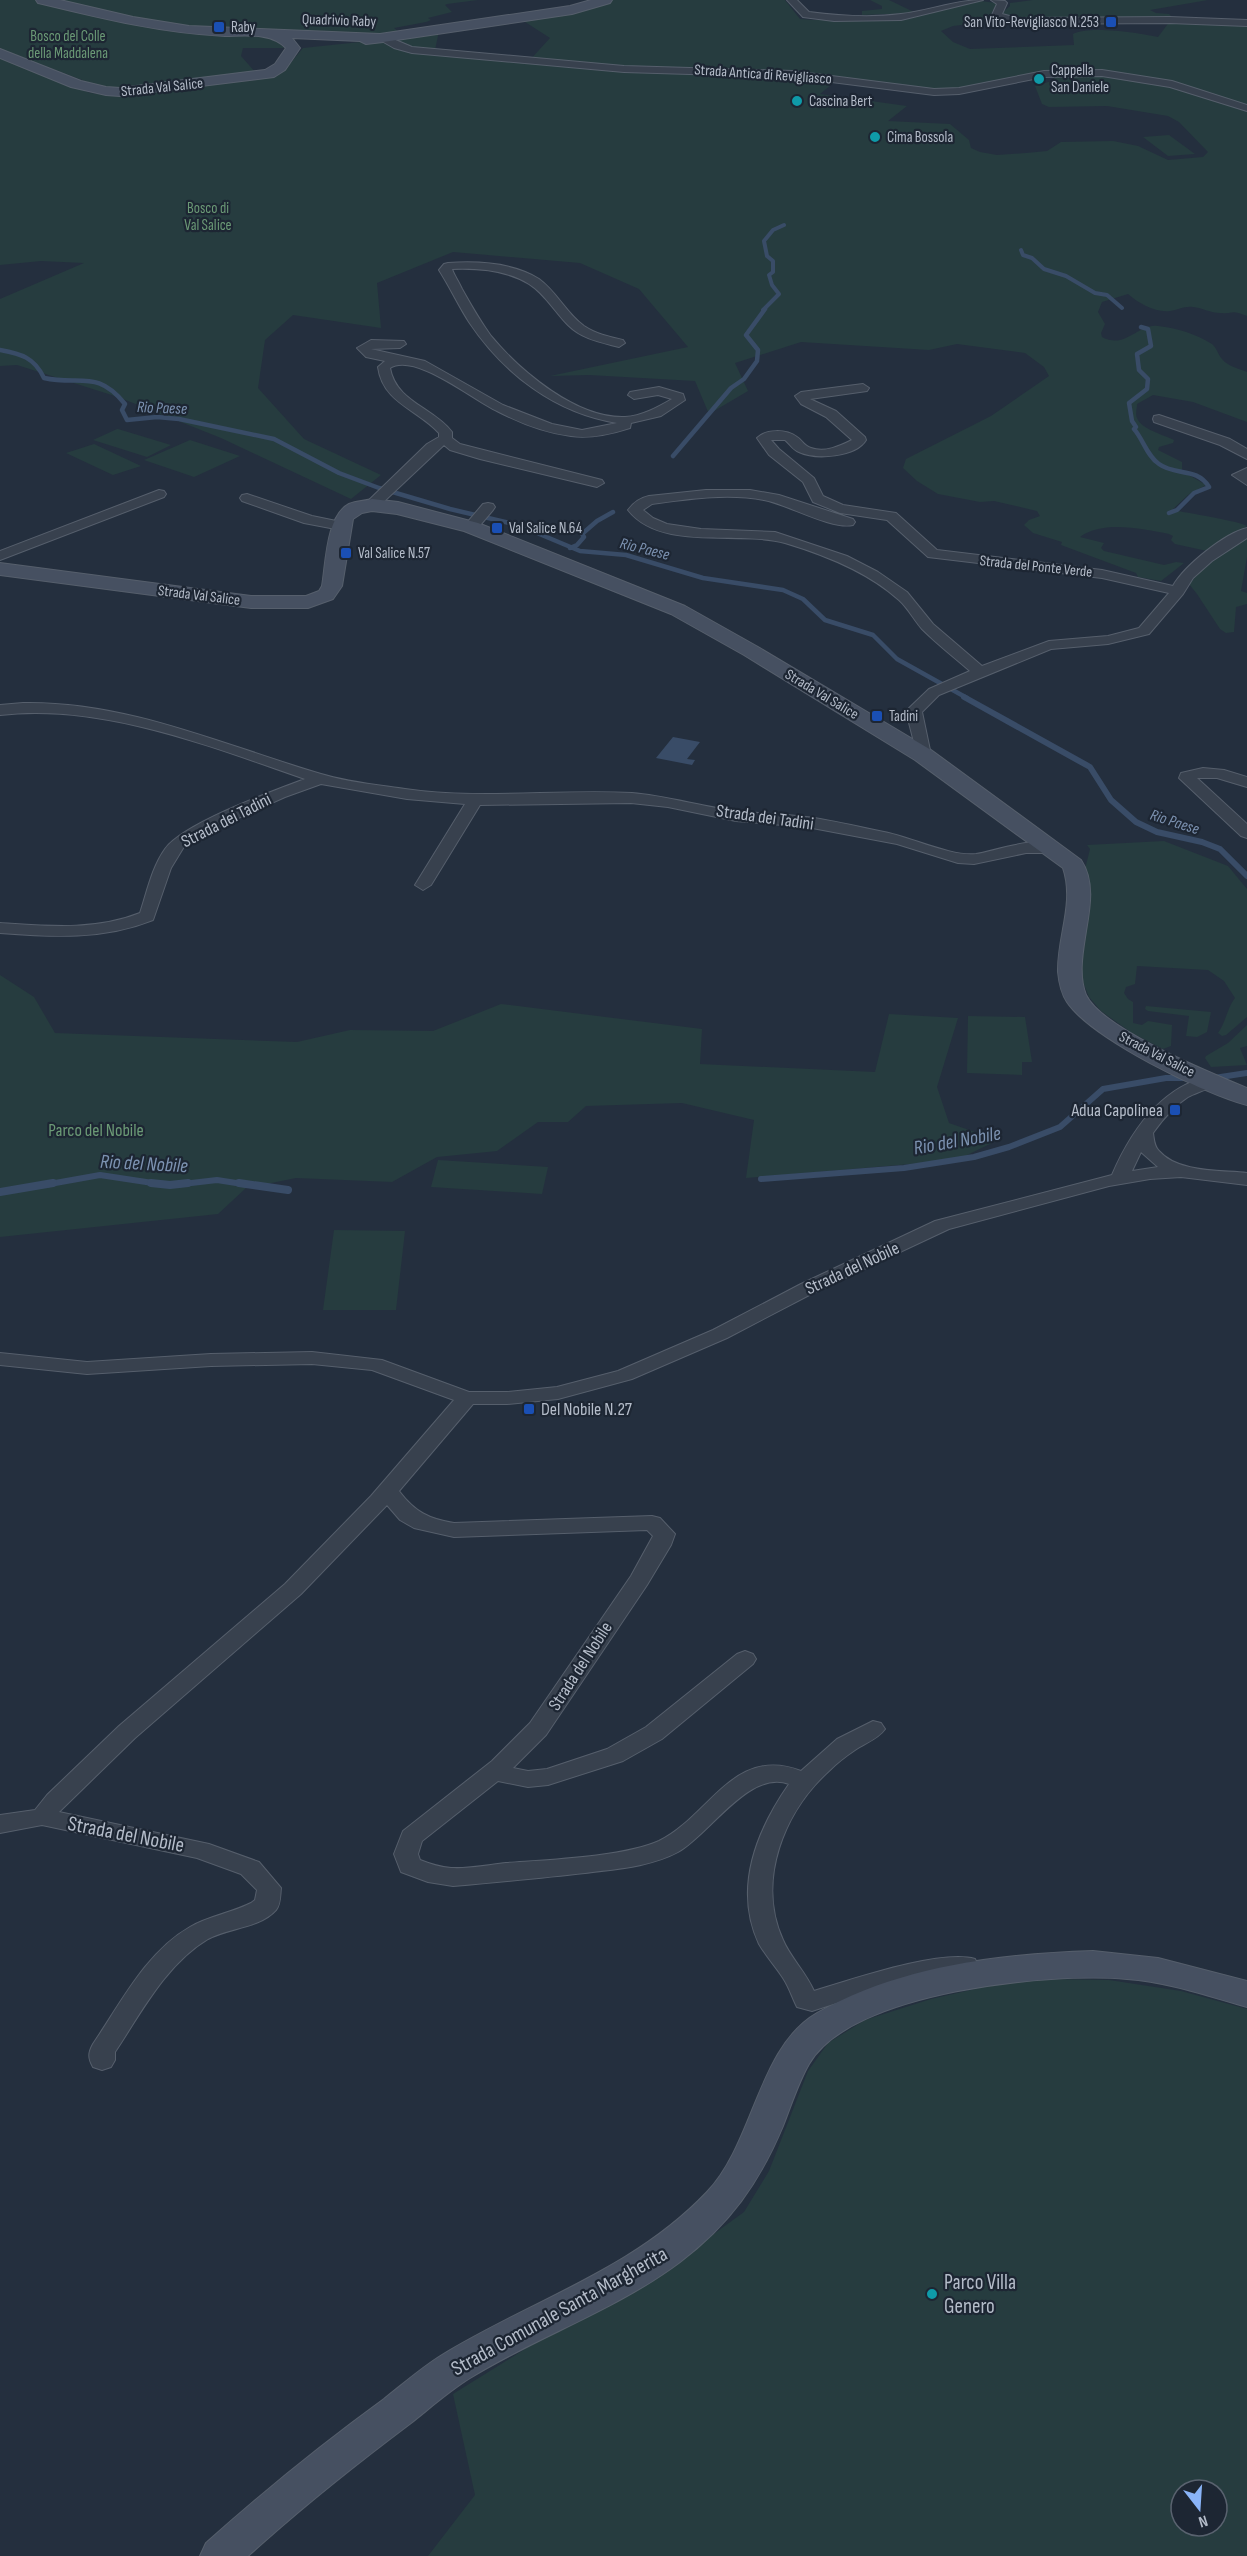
<svg xmlns="http://www.w3.org/2000/svg" width="1247" height="2556" font-family="'Sofia Sans Condensed',sans-serif">
<style>
.green{fill:#263c3f;fill-rule:evenodd}
.water{fill:#394c67}
.lines{fill:none;stroke-linecap:round;stroke-linejoin:round}
.stream-far3{stroke:#394c67;stroke-width:4}
.stream-far2{stroke:#394c67;stroke-width:4.5}
.stream-far1{stroke:#394c67;stroke-width:6}
.stream{stroke:#394c67;stroke-width:8}
.street-casing{stroke:#565f6c;stroke-width:2}
.secondary-casing{stroke:#565f6c;stroke-width:2}
.street{fill:#38414e;fill-rule:evenodd}
.secondary{fill:#465061;fill-rule:evenodd}
.transit-dot{fill:#1a4fb4;stroke:#1d2633;stroke-width:2}
.culture-dot{fill:#0f9aa8;stroke:#1d2633;stroke-width:2}
.labels{text-anchor:middle;stroke-width:4.5;stroke-linejoin:round;paint-order:stroke}
.far-street-label{font-size:15px;fill:#b4bcc9;stroke:#1d2633}
.far-poi-label{font-size:15px;fill:#b4bcc9;stroke:#1d2633;text-anchor:start}
.far-park-label{font-size:15px;fill:#6b9a76;stroke:#1d2633}
.far-water-label{font-size:16px;font-style:italic;fill:#7c92b1;stroke:#1d2633}
.street-label{font-size:18px;fill:#b4bcc9;stroke:#1d2633}
.poi-label{font-size:18px;fill:#b4bcc9;stroke:#1d2633;text-anchor:end}
.park-label{font-size:18px;fill:#6b9a76;stroke:#1d2633}
.water-label{font-size:20px;font-style:italic;fill:#7c92b1;stroke:#1d2633}
.near-street-label{font-size:21px;fill:#b4bcc9;stroke:#1d2633}
.near-poi-label{font-size:21px;fill:#b4bcc9;stroke:#1d2633;text-anchor:start}
</style>
<rect width="100%" height="100%" fill="#242f3e"/>
<path class="green" d="M0,0H35L136,23L265,37L277,41L284,48H243L241,56L257,74L121,89L98,86L0,49Z
M56,0H478L447,4L445,5L452,12L428,18L431,20L426,22L394,28L400,33L388,35L212,30L121,15Z
M612,0H785L800,19L813,20L903,19L981,1L996,3V6L991,14L1000,20L953,26L941,31L953,42L970,49L1074,45L1073,34C1088,25 1141,33 1158,37L1170,21L1247,25V106L1186,87L1074,71L939,91L824,76L626,68L529,61L550,38L522,20L599,6Z
M870,0H889L916,13L862,15V11L882,9V6Z
M1033,0H1208L1150,10L1156,13L1169,14L1173,18L1017,19L1001,14L1010,6V3Z
M439,31L435,50L409,48L389,39Z
M379,40L399,49L507,61L796,75L837,80L820,94L907,106L888,121L950,124L969,140L971,148L980,152L997,155L1026,153L1047,151L1061,142L1113,141L1138,146L1168,160L1203,157L1208,152L1179,122L1168,116L1107,106L1049,107L1042,104L1035,86L1055,80L1051,75L1079,73L1169,85L1247,109V316C1230,309 1235,314 1220,313C1211,313 1202,308 1193,307C1184,306 1178,310 1170,311C1156,313 1138,303 1128,294L1102,302L1098,312L1105,324L1101,333L1102,337C1126,350 1138,323 1158,326C1177,328 1196,334 1212,344C1217,348 1218,355 1222,359C1227,366 1240,369 1247,372V422L1193,402L1153,395L1137,404C1137,409 1135,414 1137,418C1141,429 1164,435 1174,440L1173,443L1159,447L1158,450L1182,462V471L1206,485L1188,495L1172,510C1184,512 1243,522 1247,526L1207,551L1175,544L1171,540L1173,536L1169,534C1143,529 1103,520 1080,537L1104,543L1101,548L1104,551L1164,565L1176,562L1184,563L1161,581L1138,577L1136,573L1061,545L1062,542L1033,533L1024,525L1029,520L1040,516L1037,511L994,501L980,502L938,494L917,481L903,468L906,459L991,416L1049,376L1044,367L1025,353L957,344L929,350L801,342L735,363L748,391L709,414L695,381L589,375L550,376L688,347L639,289L580,263L453,252L377,283L381,328L293,315L265,340L258,388L304,439L381,475L351,499L221,438L118,397L17,365L0,366V299L84,263L41,261L0,265V57L90,93L108,95L268,77L284,71L303,48Z
M1169,135L1195,154L1168,156L1143,137Z
M117,429H118L171,445L147,457L93,440Z
M190,440L240,456L194,477L144,460Z
M94,444L141,466L113,475L66,453Z
M1247,536V557L1241,591L1247,593V604L1236,607L1234,632L1226,633L1220,629L1197,594L1189,584L1208,563Z
M1164,841L1228,866L1247,889V1017L1226,1035L1222,1036L1218,1033C1226,1022 1227,1008 1235,998L1224,981L1208,970L1137,966L1135,984L1126,987L1124,993L1128,999L1133,1002V1023L1142,1025L1148,1021L1172,1025L1171,1046L1163,1049L1132,1033L1101,1011L1089,997L1083,982L1079,964L1084,873L1090,849L1087,845Z
M0,975L34,997L55,1033L297,1042L350,1030L433,1031L501,1004L702,1029L700,1064L875,1072L889,1014L958,1018L937,1087L949,1123L998,1140L957,1160L746,1178L754,1120L682,1103L586,1106L568,1122H538L497,1151L437,1157L392,1182L296,1178L246,1188L218,1214L0,1237Z
M1146,1006L1211,1012L1207,1032L1197,1037L1186,1036L1189,1016L1148,1011L1145,1009Z
M968,1016L1025,1017L1032,1062H1022V1075L967,1073Z
M1247,1025V1046L1240,1048L1247,1065L1211,1067L1205,1058L1206,1056L1228,1043Z
M438,1160L548,1167L542,1194L431,1187Z
M334,1230L405,1231L396,1310H323Z
M1047,1979L1109,1980L1181,1991L1247,2009V2556H428L475,2495L453,2394L557,2329L678,2260L744,2212L769,2171L808,2071L828,2043L865,2020L931,1999L1002,1983ZM1181,2490H1217V2526H1181Z"/>
<path class="water" d="M673,737L700,742L687,759L695,760L692,765L656,758Z"/>
<g class="lines">
<path class="stream-far3" d="M1021,250L1023,255L1032,258L1044,269L1066,276L1095,293L1107,295L1122,308
M763,310L779,294L772,285L769,275L773,272V261L767,256L764,241L773,230L784,225"/>
<path class="stream-far2" d="M1141,327L1148,329L1151,346L1137,354L1139,370L1148,379L1147,389L1129,403L1132,421L1136,427L1134,429C1143,439 1147,456 1159,464C1175,476 1197,467 1209,487L1194,493L1177,510L1169,513
M0,350C21,354 34,357 44,378C80,386 97,369 125,404L122,410L127,420L157,417L179,419L274,439L339,473L379,488L450,509L518,525L580,551L626,555L703,578L783,590L803,599L825,620L873,635L897,659L967,698
M673,456L731,388L744,379L757,361L758,350L746,335L765,309
M570,548L577,545L584,537L582,534L597,521L613,512"/>
<path class="stream-far1" d="M964,697L1090,767L1111,800L1136,822L1157,832L1202,842L1220,849L1247,876
M1214,1078L1247,1073
M761,1179L904,1168L974,1157L1009,1147L1060,1127L1103,1089L1166,1078H1188
M44,1185L100,1175L166,1185
M174,1185L217,1180L249,1185"/>
<path class="stream" d="M151,1183L170,1185L188,1183
M239,1183L288,1190
M0,1192L53,1183"/>
<g class="street-casing">
<path id="street" d="M787,0H797L809,12C839,16 871,18 901,14C929,11 954,0 983,0L901,20L834,21L803,17Z
M991,0L1005,1L1007,3L1002,14L1017,18L1170,17L1247,20V26L1170,23L1016,24L994,17L992,15L997,4Z
M380,36H386L412,47L624,66L792,71L934,89L959,88L1044,71L1102,70L1172,81L1247,105V111L1170,87L1102,76L1044,77L959,94L934,95L792,77L624,72L412,53L394,48L380,40Z
M448,263C477,261 514,263 539,279C557,292 566,313 584,326C596,334 610,337 623,340L625,343L619,347C600,342 582,339 568,325C555,312 545,294 529,284C507,270 477,268 452,269C454,275 459,282 462,289C471,305 480,321 491,336C520,371 577,419 625,417C642,416 658,407 672,399L658,395L634,399L628,395L630,392L659,387L683,394L685,400L661,416L631,423L630,428C611,434 591,439 571,436C545,433 520,423 497,411C473,400 415,352 390,368C396,402 433,407 452,432V438L460,444L602,480L604,483L597,487L480,459L450,450L444,445L377,508H367L365,505L367,502L427,444L439,437V433C417,409 383,403 378,367L385,361L366,357L357,348L371,340L404,341L406,344L400,348L371,349L425,361L503,405L552,424L582,430L617,423C555,413 504,374 469,322C458,305 450,287 439,270L444,264Z
M863,384L869,388L867,391L810,399L836,411L865,437L866,440C856,457 816,460 799,452C793,450 790,444 785,440H771L779,449L814,478L823,496L843,505L896,513L937,550L1102,570L1173,586C1184,566 1225,533 1247,528V538L1212,561L1193,578L1183,594L1149,634L1108,644L1051,649L939,695L922,712L931,755L928,758H918L906,711L929,689L970,671C954,657 937,644 922,629C914,620 908,608 899,600C868,572 825,555 785,543C739,530 661,552 628,510C634,502 640,498 649,496L706,490H750L779,495L853,519L855,522L853,525C831,530 787,504 764,500C727,493 689,499 652,504L643,510L653,518L667,524L701,529L775,532L847,556L878,572L907,592L933,624L982,666L1049,641L1108,636L1139,628L1169,593L1102,578L928,557L887,520L840,513L813,502L803,482L769,455L757,438C766,429 786,429 797,437C802,440 804,446 811,448C825,453 840,446 852,440L826,417L801,404L795,396L801,392Z
M1159,415L1230,439L1247,449V459L1220,445L1154,422L1153,419L1154,416Z
M1247,468V485L1232,475Z
M159,490L164,491L166,494L164,497L0,560V551Z
M247,494L312,516L346,523L348,526L341,530L304,523L242,501L240,498L242,495Z
M488,503L493,504L495,507L493,510L476,530H466L464,527L466,524L483,504Z
M23,703C127,701 223,745 321,774C347,782 377,785 405,789C481,800 556,789 632,793C668,796 702,807 737,811C760,814 783,814 806,817C832,820 858,827 884,832C910,837 952,857 976,854C995,851 1044,833 1058,848L1050,853H1026L974,864L958,863L897,844L807,827L736,821L668,807L631,803L480,805L431,885L423,890L415,885L465,804L407,799L321,784L285,797L205,833L185,845L171,868L153,920C103,940 53,937 0,933V923C47,926 95,931 140,913C147,892 152,867 165,849C184,823 273,791 305,779C209,746 102,703 0,715V705Z
M1203,768L1224,770L1247,777V787L1217,778H1197L1247,824V838L1241,836L1179,778L1181,773Z
M1209,1076L1215,1077L1218,1081C1212,1089 1197,1092 1188,1097C1174,1106 1163,1119 1153,1133C1154,1139 1154,1146 1159,1151C1178,1173 1221,1170 1247,1173V1185L1181,1177L1150,1179L1109,1186L949,1229L815,1292L727,1338L632,1379L558,1399L507,1404H473L399,1491C415,1512 429,1519 454,1523L652,1516L660,1518L675,1534L671,1545L647,1585L546,1735L513,1768L528,1771L547,1769L607,1749L646,1727L737,1654L745,1651L753,1654L756,1659L753,1664L662,1739L623,1761L548,1785L528,1787L498,1781L422,1841L418,1854L420,1860C430,1864 440,1867 451,1868C469,1869 488,1865 506,1863C546,1860 624,1857 659,1841C710,1816 733,1745 801,1771L837,1739L873,1721L881,1723L885,1729C878,1739 865,1743 855,1750C846,1756 837,1763 830,1770C784,1811 756,1881 783,1940C790,1957 805,1971 814,1991C851,1980 940,1949 975,1959L978,1966L975,1973L925,1979L873,1991L812,2011L797,2007C792,1997 789,1987 783,1978C775,1966 766,1956 759,1944C733,1888 757,1830 789,1784C749,1769 710,1834 678,1852C650,1867 615,1869 585,1873C541,1878 497,1882 453,1886L428,1882L401,1872L394,1854L403,1831L492,1761L530,1723L631,1576L653,1536L647,1530L454,1537L414,1528L400,1520L387,1505L301,1594L135,1738L59,1812L209,1844L259,1862L281,1888C280,1895 281,1904 276,1910C260,1928 228,1928 208,1939C166,1964 141,2013 115,2052V2060L111,2067L102,2070L93,2067C88,2058 88,2053 93,2044C121,2003 146,1952 190,1927C209,1916 231,1913 251,1903L255,1900L257,1890L241,1874L197,1858L42,1825L0,1833V1815L35,1810L47,1795L119,1726L285,1584L371,1496L454,1400L372,1370L312,1364L211,1366L87,1374L0,1365V1353L87,1362L211,1354L312,1352L382,1360L469,1392H507L557,1387L618,1371L713,1330L801,1284L935,1221L1112,1175C1131,1131 1160,1088 1209,1076ZM1141,1152L1158,1167L1132,1171Z"/>
</g>
<g class="secondary-casing">
<path id="secondary" d="M36,0H60L133,17L189,26L380,34L570,6L591,0H612L610,3L572,14L383,42L366,44L360,41L292,38L300,48L285,70L274,77L120,96L106,95L71,87L0,58V49L81,81L106,87L120,88L265,70L275,64L286,48C271,32 245,36 225,36C161,33 100,18 38,3Z
M372,499L398,502L478,523L685,606L758,647L931,750L1081,860C1095,881 1090,908 1086,931C1083,951 1078,975 1086,995C1102,1029 1211,1073 1247,1088V1105C1204,1094 1091,1038 1067,1002C1061,993 1059,982 1058,972C1057,937 1075,903 1063,868L915,760L744,655L671,614L464,531L397,514L372,511L362,513L353,519L342,586L333,599L308,608H251L0,575V563L251,596H306L319,591L322,586C326,563 326,516 349,504C356,501 365,501 372,499Z
M1093,1951L1158,1958L1247,1981V2007C1208,1996 1168,1982 1127,1979C1051,1972 851,1991 809,2064C798,2083 791,2106 783,2126C759,2183 730,2224 680,2262C616,2310 538,2336 470,2378C449,2391 430,2408 411,2423C355,2465 300,2509 248,2556H200L206,2543C263,2492 322,2444 384,2399C403,2384 421,2368 442,2355C532,2300 633,2270 707,2192C754,2143 758,2047 817,2013C899,1966 1000,1954 1093,1951Z"/>
</g>
<use href="#street" class="street"/>
<use href="#secondary" class="secondary"/>
</g>
<g class="transit-dot">
<rect x="1105" y="16" width="12" height="12" rx="3"/>
<rect x="213" y="21" width="12" height="12" rx="3"/>
<rect x="491" y="522" width="12" height="12" rx="3"/>
<rect x="340" y="547" width="12" height="12" rx="3"/>
<rect x="871" y="710" width="12" height="12" rx="3"/>
<rect x="1169" y="1104" width="12" height="12" rx="3"/>
<rect x="523" y="1403" width="12" height="12" rx="3"/>
</g>
<g class="culture-dot">
<circle cx="1039" cy="79" r="6"/>
<circle cx="797" cy="101" r="6"/>
<circle cx="875" cy="137" r="6"/>
<circle cx="932" cy="2294" r="6"/>
</g>
<g class="labels">
<g class="far-street-label">
<text transform="translate(339 20) rotate(2)" y="5">Quadrivio Raby</text>
<text transform="translate(763 74) rotate(4)" y="5">Strada Antica di Revigliasco</text>
<text transform="translate(162 87) rotate(-6)" y="5">Strada Val Salice</text>
<text transform="translate(1036 566) rotate(6)" y="5">Strada del Ponte Verde</text>
<text transform="translate(199 595) rotate(7)" y="5">Strada Val Salice</text>
<text transform="translate(822 694) rotate(31)" y="5">Strada Val Salice</text>
<text transform="translate(1157 1054) rotate(27)" y="5">Strada Val Salice</text>
</g>
<g class="far-poi-label">
<text x="1099" y="27" text-anchor="end">San Vito-Revigliasco N.253</text>
<text x="231" y="32">Raby</text>
<text x="1051" y="75">Cappella<tspan x="1051" dy="17">San Daniele</tspan></text>
<text x="809" y="106">Cascina Bert</text>
<text x="887" y="142">Cima Bossola</text>
<text x="509" y="533">Val Salice N.64</text>
<text x="358" y="558">Val Salice N.57</text>
<text x="889" y="721">Tadini</text>
</g>
<g class="far-park-label">
<text x="68" y="41">Bosco del Colle<tspan x="68" dy="17">della Maddalena</tspan></text>
<text x="208" y="213">Bosco di<tspan x="208" dy="17">Val Salice</tspan></text>
</g>
<g class="far-water-label">
<text transform="translate(162 407) rotate(2)" y="6">Rio Paese</text>
<text transform="translate(645 548) rotate(14)" y="6">Rio Paese</text>
<text transform="translate(1175 821) rotate(18)" y="6">Rio Paese</text>
</g>
<g class="street-label">
<text transform="translate(765 817) rotate(8)" y="6">Strada dei Tadini</text>
<text transform="translate(226 820) rotate(-27)" y="6">Strada dei Tadini</text>
<text transform="translate(852 1268) rotate(-25)" y="6">Strada del Nobile</text>
<text transform="translate(580 1666) rotate(-57)" y="6">Strada del Nobile</text>
</g>
<g class="poi-label">
<text x="1163" y="1116">Adua Capolinea</text>
<text x="541" y="1415" text-anchor="start">Del Nobile N.27</text>
</g>
<g class="park-label">
<text x="96" y="1136">Parco del Nobile</text>
</g>
<g class="water-label">
<text transform="translate(957 1140) rotate(-10)" y="7">Rio del Nobile</text>
<text transform="translate(144 1163) rotate(3)" y="7">Rio del Nobile</text>
</g>
<g class="near-street-label">
<text transform="translate(126 1834) rotate(11)" y="7">Strada del Nobile</text>
<text transform="translate(559 2311) rotate(-29)" y="7">Strada Comunale Santa Margherita</text>
</g>
<g class="near-poi-label">
<text x="944" y="2289">Parco Villa<tspan x="944" dy="24">Genero</tspan></text>
</g>
</g>
<g transform="translate(1199 2508) rotate(163)"><circle r="28" fill="#1d2633" stroke="#59626f" stroke-width="1.5"/>
<path d="M0-4.5L10 22L0 15L-10 22Z" fill="#8ab4f8"/>
<text y="-9" font-size="16" font-weight="bold" text-anchor="middle" fill="#b4bcc9">N</text>
</g>
</svg>
